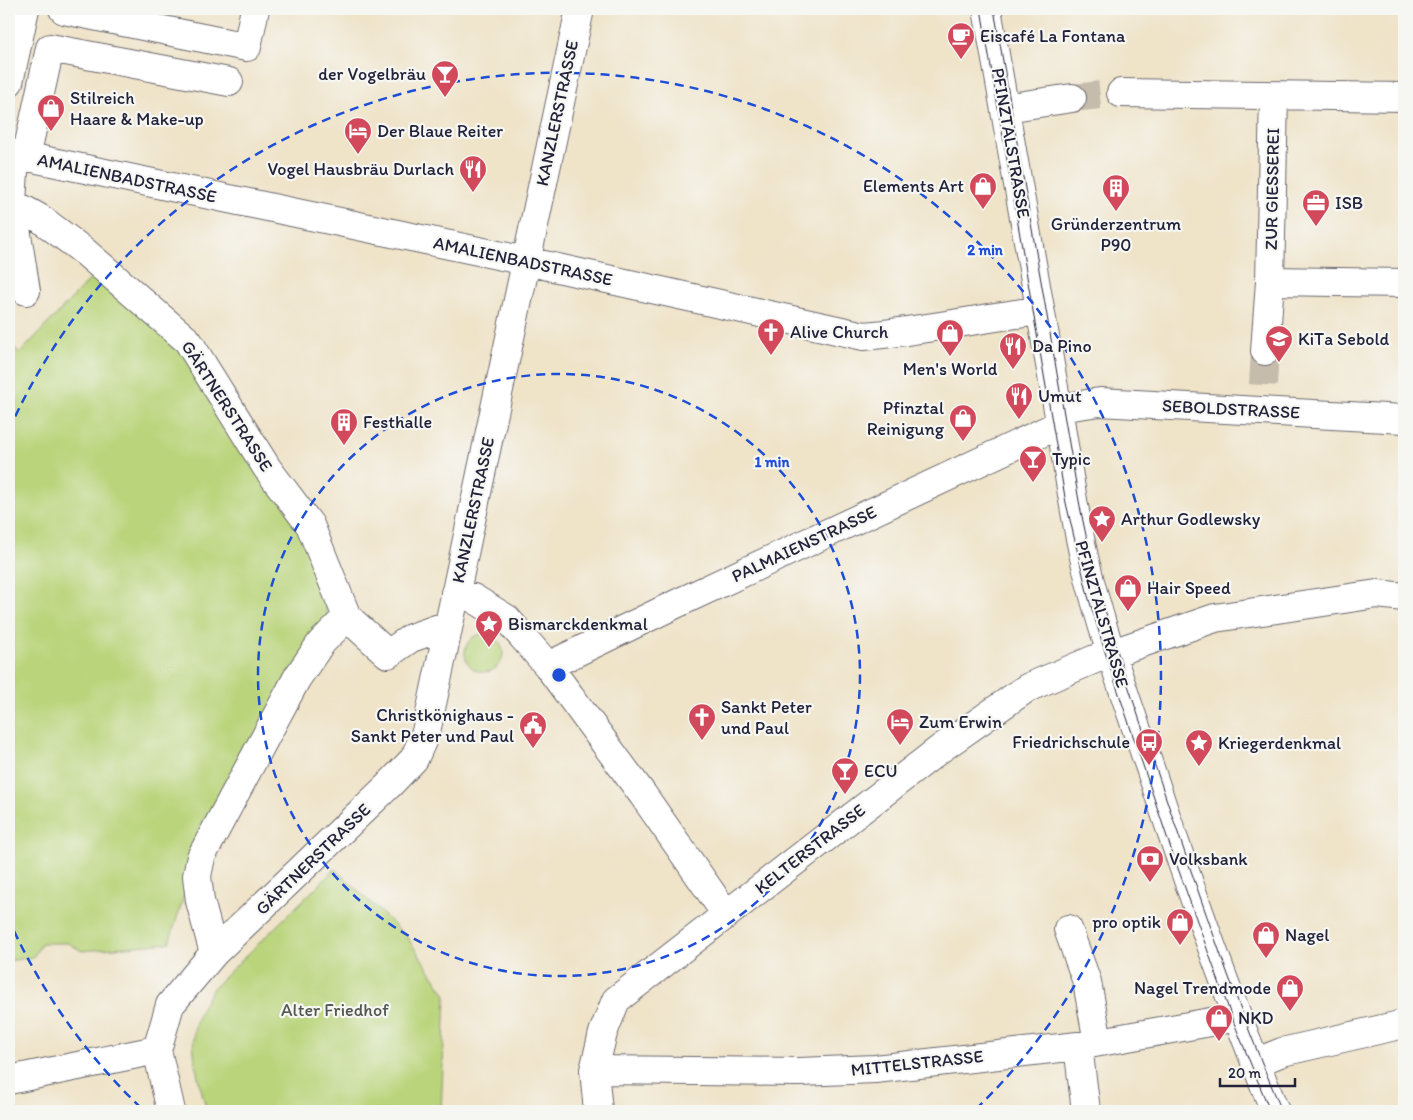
<svg xmlns="http://www.w3.org/2000/svg" width="1413" height="1120" font-family="Itim,sans-serif">
<style>
.green{fill:#b9d47a;stroke:#6e7b5a}
.lines{fill:none;stroke-linecap:round;stroke-linejoin:round}
.minor-tunnel{stroke:#c6bcac;stroke-width:28;stroke-dasharray:28 14;stroke-linecap:butt}
.minor-casing{stroke:#6a666c;stroke-width:30}
.minor{stroke:#fff;stroke-width:28}
.tram{stroke:#22223b;stroke-width:1}
.ring{fill:none;stroke:#1d4ed8;stroke-width:2.5;stroke-dasharray:9 6}
.labels{text-anchor:middle;stroke-width:4.5;stroke-linejoin:round;paint-order:stroke}
.poi-label{font-size:18px;fill:#22223b;stroke:#f6f6f2;text-anchor:start}
.street-label{font-size:18px;fill:#22223b;stroke:#f6f6f2}
.park-label{font-size:18px;fill:#4f574e;stroke:#f6f6f2}
.centre{fill:#1d4ed8;stroke:#f6f6f2;stroke-width:2.5}
.ring-label{font-size:15px;text-anchor:middle;font-weight:bold;fill:#1d4ed8;stroke:#f6f6f2;stroke-width:4.5;stroke-linejoin:round;paint-order:stroke}
</style>
<rect width="100%" height="100%" fill="#f6f6f2"/>
<filter id="ink" filterUnits="userSpaceOnUse"><feTurbulence type="fractalNoise" baseFrequency=".02" numOctaves="2"/><feDisplacementMap in="SourceGraphic" scale="10" xChannelSelector="R" yChannelSelector="G"/><feConvolveMatrix kernelMatrix="1 2 1 2 8 2 1 2 1" color-interpolation-filters="sRGB"/></filter>
<filter id="wash" filterUnits="userSpaceOnUse"><feTurbulence type="fractalNoise" baseFrequency=".0096" numOctaves="4" result="noise"/><feDisplacementMap in="SourceGraphic" scale="20" xChannelSelector="R" yChannelSelector="G"/><feGaussianBlur stdDeviation="1.12" result="paint"/><feColorMatrix in="noise" values="0 0 0 0 0 0 0 0 0 0 0 0 0 0 0 0 0 1.4 0 .05"/><feComposite in="paint" operator="in"/></filter>
<g filter="url(#wash)">
<rect width="100%" height="100%" fill="#efe3c8"/>
<path class="green" d="M95,274L183,351L300,531L323,583L327,615L285,683L192,871L169,943L82,951L68,943H42L33,957L9,961V343L20,353Z
M465 653a19 19 0 1 1 38 0a19 19 0 1 1-38 0Z
M335,869L407,937L446,995L441,1111H207C200,1085 187,1045 197,1019C201,1008 207,998 213,988Z"/>
</g>
<g filter="url(#ink)">
<g class="lines">
<path class="minor-tunnel" d="M1072,98L1121,93
M1263,385L1265,351"/>
<g class="minor-casing">
<path id="minor" d="M63,9L64,10L247,47L255,9
M987,9C1011,143 1034,277 1058,410C1067,460 1073,509 1084,557C1101,630 1127,701 1151,771C1189,886 1229,1000 1275,1111
M9,82L25,9
M1121,93L1404,97
M1005,108L1072,98
M9,153L526,261L864,336C923,331 980,318 1039,311
M15,155L12,203L26,291
M26,157L50,48L229,82
M12,203L41,219L85,252L188,341L267,468L310,525L347,617L388,654L411,638L448,625
M1270,281L1404,283
M1265,351L1270,281L1274,96
M1058,408L1100,402L1404,419
M455,593L473,598L507,619L548,666L643,795L726,914
M548,666L678,603L1054,427L1061,426
M1068,929L1087,982L1098,1042
M214,953L200,901L197,876L201,857L297,678L321,643L347,617
M1078,1046L1086,1111
M1255,1063L1282,1052L1404,1024
M594,1070L799,1072L875,1069L1078,1046L1238,1017
M9,1080L157,1050
M171,1111L157,1050L170,1005L214,953L389,785L414,759L426,732L580,9
M598,1111L594,1070L603,1033L616,1000L940,749L1027,688L1095,659L1215,618L1377,594L1404,597"/>
</g>
<use href="#minor" class="minor"/>
<path class="tram" d="M981,9L1066,503L1088,596L1106,655L1171,849L1232,1018L1270,1111
M994,9L1079,501C1098,603 1133,700 1166,798C1202,903 1238,1009 1282,1111"/>
</g>
</g>
<g class="ring">
<circle cx="559" cy="675" r="301"/>
<path d="M141 1108A602 602 0 0 1 9 920M9 430A602 602 0 1 1 977 1108"/>
</g>
<defs>
<g id="cafe-pin" transform="scale(1.4375)"><path d="M0 17L-7.5 6A9.5 9.5 0 1 1 7.5 6Z" fill="#d1495b" stroke="#f6f6f2"/><path d="M-5.5-4.5H6V0H3Q3 3.5 0 3.5H-2.5Q-5.5 3.5-5.5 0ZM3-3.2v2h1.7v-2ZM-6 4.5H4V6H-6Z" fill="#fff"/></g>
<g id="bar-pin" transform="scale(1.4375)"><path d="M0 17L-7.5 6A9.5 9.5 0 1 1 7.5 6Z" fill="#d1495b" stroke="#f6f6f2"/><path d="M-6-5H6L.8 .8V4.5H3.5V6h-7V4.5H-.8V.8Z" fill="#fff"/></g>
<g id="shop-pin" transform="scale(1.4375)"><path d="M0 17L-7.5 6A9.5 9.5 0 1 1 7.5 6Z" fill="#d1495b" stroke="#f6f6f2"/><path d="M-5-2.5h2.3a2.7 3.5 0 0 1 5.4 0H5L5.5 6h-11ZM-1.5-2.5h3a1.5 2.3 0 0 0-3 0Z" fill="#fff"/></g>
<g id="hotel-pin" transform="scale(1.4375)"><path d="M0 17L-7.5 6A9.5 9.5 0 1 1 7.5 6Z" fill="#d1495b" stroke="#f6f6f2"/><path d="M-6-4.5h1.5V1H6V5H4.5V3h-9V5H-6ZM-4 0a1.8 1.8 0 1 1 3.6 0ZM.5 0V-2.5h3Q6-2.5 6 0Z" fill="#fff"/></g>
<g id="restaurant-pin" transform="scale(1.4375)"><path d="M0 17L-7.5 6A9.5 9.5 0 1 1 7.5 6Z" fill="#d1495b" stroke="#f6f6f2"/><path d="M-5-6h1v4h1v-4h1v4h1v-4h1v5L-1.5 .5V6h-2V.5L-5-1ZM5-6V6H3V1.5H1.5Q1.5-4 5-6Z" fill="#fff"/></g>
<g id="building-pin" transform="scale(1.4375)"><path d="M0 17L-7.5 6A9.5 9.5 0 1 1 7.5 6Z" fill="#d1495b" stroke="#f6f6f2"/><path d="M-4-6H4V6H1V3H-1V6H-4ZM-2.5-4.3h1.7v1.8h-1.7ZM.8-4.3h1.7v1.8H.8ZM-2.5-1h1.7V.8h-1.7ZM.8-1h1.7V.8H.8Z" fill="#fff"/></g>
<g id="office-pin" transform="scale(1.4375)"><path d="M0 17L-7.5 6A9.5 9.5 0 1 1 7.5 6Z" fill="#d1495b" stroke="#f6f6f2"/><path d="M-6-3h4V-5.5h4V-3h4V5H-6ZM-1-4.5V-3h2v-1.5ZM-6 0V1H6V0Z" fill="#fff"/></g>
<g id="church-pin" transform="scale(1.4375)"><path d="M0 17L-7.5 6A9.5 9.5 0 1 1 7.5 6Z" fill="#d1495b" stroke="#f6f6f2"/><path d="M-1.2-6h2.4v3.5h3.3v2.4h-3.3V6h-2.4V-.1h-3.3v-2.4h3.3Z" fill="#fff"/></g>
<g id="school-pin" transform="scale(1.4375)"><path d="M0 17L-7.5 6A9.5 9.5 0 1 1 7.5 6Z" fill="#d1495b" stroke="#f6f6f2"/><path d="M0-5L7-2L0 1L-7-2ZM-4 1L0 2.5L4 1V4Q0 6-4 4Z" fill="#fff"/></g>
<g id="sight-pin" transform="scale(1.4375)"><path d="M0 17L-7.5 6A9.5 9.5 0 1 1 7.5 6Z" fill="#d1495b" stroke="#f6f6f2"/><path d="M0-6L1.8-2.2L6-1.7L2.9 1.2L3.7 5.4L0 3.3L-3.7 5.4L-2.9 1.2L-6-1.7L-1.8-2.2Z" fill="#fff"/></g>
<g id="civic-pin" transform="scale(1.4375)"><path d="M0 17L-7.5 6A9.5 9.5 0 1 1 7.5 6Z" fill="#d1495b" stroke="#f6f6f2"/><path d="M-.6-6.5H3V-4.5H.6V-3L4-1V1h2V6H-6V1h2V-1L-.6-3ZM-1.2 2.5V6h2.4V2.5Z" fill="#fff"/></g>
<g id="bus-pin" transform="scale(1.4375)"><path d="M0 17L-7.5 6A9.5 9.5 0 1 1 7.5 6Z" fill="#d1495b" stroke="#f6f6f2"/><path d="M-5-6H5V4H4V6H2V4H-2V6H-4V4H-5ZM-3.5-4V0h7V-4ZM-3.5 1.2v1.5H-2V1.2ZM2 1.2v1.5H3.5V1.2Z" fill="#fff"/></g>
<g id="bank-pin" transform="scale(1.4375)"><path d="M0 17L-7.5 6A9.5 9.5 0 1 1 7.5 6Z" fill="#d1495b" stroke="#f6f6f2"/><path d="M-6-4H6V4H-6ZM0-2.3a2.3 2.3 0 1 0 0 4.6a2.3 2.3 0 1 0 0-4.6Z" fill="#fff"/></g>
</defs>
<g fill-rule="evenodd">
<use href="#cafe-pin" x="961" y="36"/>
<use href="#bar-pin" x="445" y="74"/>
<use href="#shop-pin" x="51" y="108"/>
<use href="#hotel-pin" x="358" y="131"/>
<use href="#restaurant-pin" x="473" y="169"/>
<use href="#shop-pin" x="983" y="186"/>
<use href="#building-pin" x="1116" y="188"/>
<use href="#office-pin" x="1316" y="203"/>
<use href="#church-pin" x="771" y="332"/>
<use href="#shop-pin" x="950" y="333"/>
<use href="#school-pin" x="1279" y="339"/>
<use href="#restaurant-pin" x="1013" y="346"/>
<use href="#restaurant-pin" x="1019" y="396"/>
<use href="#shop-pin" x="963" y="418"/>
<use href="#building-pin" x="344" y="422"/>
<use href="#bar-pin" x="1033" y="459"/>
<use href="#sight-pin" x="1102" y="519"/>
<use href="#shop-pin" x="1128" y="588"/>
<use href="#sight-pin" x="489" y="624"/>
<use href="#church-pin" x="702" y="717"/>
<use href="#hotel-pin" x="900" y="722"/>
<use href="#civic-pin" x="533" y="725"/>
<use href="#bus-pin" x="1149" y="742"/>
<use href="#sight-pin" x="1199" y="743"/>
<use href="#bar-pin" x="845" y="771"/>
<use href="#bank-pin" x="1150" y="859"/>
<use href="#shop-pin" x="1180" y="922"/>
<use href="#shop-pin" x="1266" y="935"/>
<use href="#shop-pin" x="1290" y="988"/>
<use href="#shop-pin" x="1219" y="1018"/>
</g>
<g class="labels">
<g class="poi-label">
<text x="980" y="42">Eiscafé La Fontana</text>
<text x="426" y="80" text-anchor="end">der Vogelbräu</text>
<text x="70" y="104">Stilreich<tspan x="70" dy="21">Haare &amp; Make-up</tspan></text>
<text x="377" y="137">Der Blaue Reiter</text>
<text x="454" y="175" text-anchor="end">Vogel Hausbräu Durlach</text>
<text x="964" y="192" text-anchor="end">Elements Art</text>
<text x="1335" y="209">ISB</text>
<text x="1116" y="230" text-anchor="middle">Gründerzentrum<tspan x="1116" dy="21">P90</tspan></text>
<text x="790" y="338">Alive Church</text>
<text x="1298" y="345">KiTa Sebold</text>
<text x="1032" y="352">Da Pino</text>
<text x="950" y="375" text-anchor="middle">Men's World</text>
<text x="1038" y="402">Umut</text>
<text x="944" y="414" text-anchor="end">Pfinztal<tspan x="944" dy="21">Reinigung</tspan></text>
<text x="363" y="428">Festhalle</text>
<text x="1052" y="465">Typic</text>
<text x="1121" y="525">Arthur Godlewsky</text>
<text x="1147" y="594">Hair Speed</text>
<text x="508" y="630">Bismarckdenkmal</text>
<text x="721" y="713">Sankt Peter<tspan x="721" dy="21">und Paul</tspan></text>
<text x="514" y="721" text-anchor="end">Christkönighaus -<tspan x="514" dy="21">Sankt Peter und Paul</tspan></text>
<text x="919" y="728">Zum Erwin</text>
<text x="1130" y="748" text-anchor="end">Friedrichschule</text>
<text x="1218" y="749">Kriegerdenkmal</text>
<text x="864" y="777">ECU</text>
<text x="1169" y="865">Volksbank</text>
<text x="1161" y="928" text-anchor="end">pro optik</text>
<text x="1285" y="941">Nagel</text>
<text x="1271" y="994" text-anchor="end">Nagel Trendmode</text>
<text x="1238" y="1024">NKD</text>
</g>
<g class="street-label">
<text transform="translate(557 113) rotate(-78)" y="6">KANZLERSTRASSE</text>
<text transform="translate(1011 143) rotate(80)" y="6">PFINZTALSTRASSE</text>
<text transform="translate(127 178) rotate(12)" y="6">AMALIENBADSTRASSE</text>
<text transform="translate(1272 189) rotate(-89)" y="6">ZUR GIESSEREI</text>
<text transform="translate(523 261) rotate(12)" y="6">AMALIENBADSTRASSE</text>
<text transform="translate(227 406) rotate(57)" y="6">GÄRTNERSTRASSE</text>
<text transform="translate(1231 409) rotate(3)" y="6">SEBOLDSTRASSE</text>
<text transform="translate(473 510) rotate(-78)" y="6">KANZLERSTRASSE</text>
<text transform="translate(804 544) rotate(-25)" y="6">PALMAIENSTRASSE</text>
<text transform="translate(1102 614) rotate(74)" y="6">PFINZTALSTRASSE</text>
<text transform="translate(810 849) rotate(-38)" y="6">KELTERSTRASSE</text>
<text transform="translate(313 859) rotate(-44)" y="6">GÄRTNERSTRASSE</text>
<text transform="translate(917 1063) rotate(-6)" y="6">MITTELSTRASSE</text>
</g>
<g class="park-label">
<text x="335" y="1016">Alter Friedhof</text>
</g>
</g>
<circle cx="559" cy="675" r="8" class="centre"/>
<g class="ring-label">
<text x="985" y="255">2 min</text>
<text x="772" y="467">1 min</text>
</g>
<rect width="1413" height="1120" fill="none" stroke="#f6f6f2" stroke-width="30"/>
<path d="M1220 1078v8h75v-8" fill="none" stroke="#22223b" stroke-width="2.5"/>
<text x="1228" y="1078" font-size="15" fill="#22223b" stroke="#f6f6f2" stroke-width="4" paint-order="stroke">20 m</text>
</svg>
